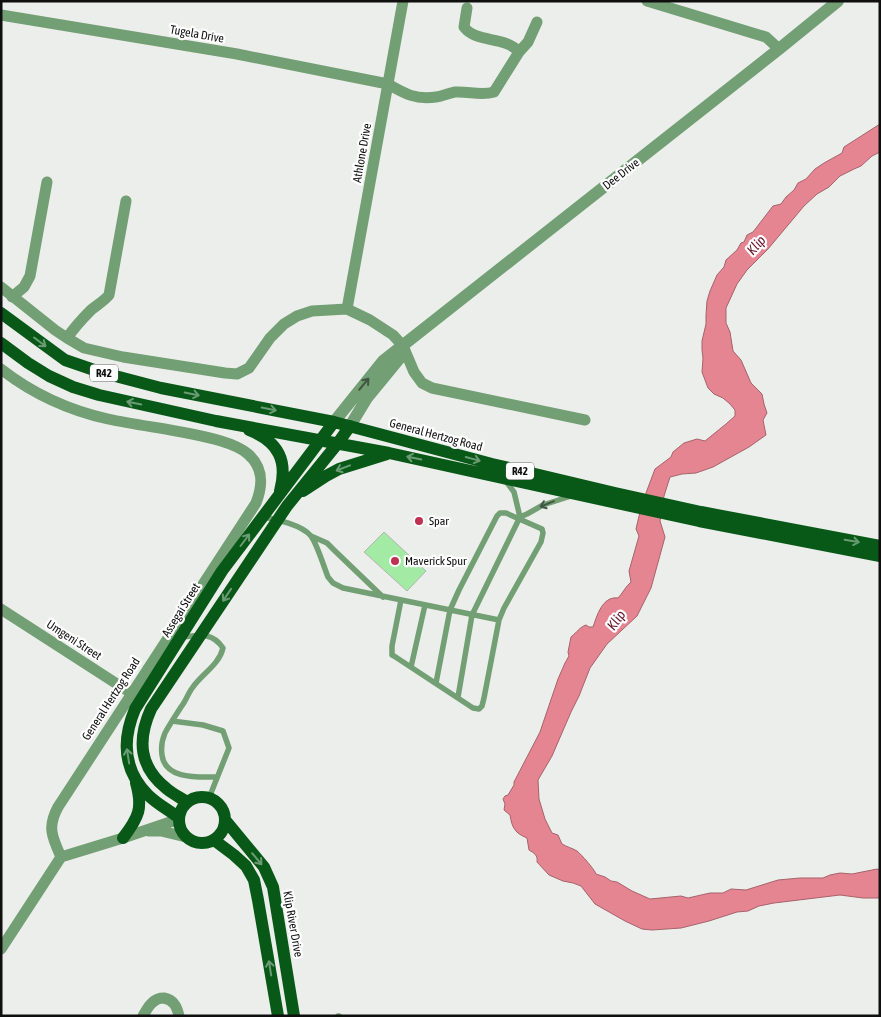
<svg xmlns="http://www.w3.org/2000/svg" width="881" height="1017" font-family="'Asap Condensed',sans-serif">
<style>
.water{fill:#e68592;stroke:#a5626a}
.building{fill:#a3eba5;stroke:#b2b5b2}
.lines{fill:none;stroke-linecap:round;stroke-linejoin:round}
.service{stroke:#739f74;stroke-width:5.5}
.minor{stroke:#739f74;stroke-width:11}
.tertiary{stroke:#739f74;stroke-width:12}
.primary{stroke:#085918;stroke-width:12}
.oneway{stroke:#6b9b74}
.oneway2{stroke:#405741}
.poi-dot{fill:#c03053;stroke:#fff;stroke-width:2}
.labels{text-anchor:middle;stroke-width:4.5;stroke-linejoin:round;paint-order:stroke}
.shield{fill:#fff;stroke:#565756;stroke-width:1}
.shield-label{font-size:11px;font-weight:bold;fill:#0e0f0e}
.street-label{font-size:12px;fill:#0e0f0e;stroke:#fff}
.poi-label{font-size:12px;fill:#0e0f0e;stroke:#fff;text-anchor:start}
.water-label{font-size:14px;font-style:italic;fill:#681228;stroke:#fff}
</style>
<rect width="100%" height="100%" fill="#eceeeb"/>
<path class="water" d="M880,124V152L872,156L861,166L854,169L840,176L829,187L817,194L804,206L768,249L747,270L737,284L726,308V323L730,332L733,351L741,360L751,383L762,394L764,404L767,413L763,420L766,435L749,447L713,467L696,473L682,474L670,477L664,496L660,521L665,537L651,588L637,616L607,644L590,668L579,696L571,712L552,756L538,780L539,799L545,819L552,833L558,835L562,844C567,847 572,848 577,851C581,854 595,870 596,874L605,877L611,881L617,882L632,891L650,899L681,896L688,898L710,893H723L731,889L746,890L778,880L800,878H823L830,875L840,873L852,874L877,869L880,870V898H863L840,895L774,903L759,906L748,911L737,912L709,921L681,928L652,930L642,929L625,921L595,904L581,886L573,883L563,881L549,875L537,862C538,855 534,853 529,850L527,838C515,833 512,828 510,815L504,810L505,804L503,799L505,796L508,795L514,785V782L540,732L558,679L565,663L569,656L568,652L571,637C577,632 580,627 586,625L589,627H593C597,616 602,596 618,598C623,593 625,587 631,582L629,571L639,536L636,529L639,516L646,493L655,469L671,457L673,452L684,443L697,439L705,441L726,424L735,416V410L730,404L723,398L714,394L708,388L702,372L703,358L702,350V341L706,324V315L707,301L710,291L717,275L724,267L726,260L737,250L741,243L744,242L747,235L753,232L773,206L781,204L786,197L794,190L798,183L806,179L815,169L824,163L842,153L844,147Z"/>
<path class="building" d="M384,532L426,571L407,591L364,552Z"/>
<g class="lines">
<path class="service" d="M505,480L514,492L520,517
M263,517C276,519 302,525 311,536C317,544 324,567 328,577L333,583L343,588L499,620
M311,536L327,543L335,551L383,597
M401,600L392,646V655L394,656L473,708L479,709L482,706L484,698L499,620L504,608L541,542L543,533L542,529L506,513H500L497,516L459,590L450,610L436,683
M183,637C200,635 212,632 223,648C219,665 202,674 193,687C188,693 186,701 181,707C176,715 170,724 165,733C162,740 161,748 162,755C165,780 199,777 217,777
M411,667L425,605
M458,697L472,615L520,517L527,514L543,505L571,496
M172,721L203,725L223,731L229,748L209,798
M338,1016H339"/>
<path class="minor" d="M647,1L766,37L779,49
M1,15L237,54L388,84C405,94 416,100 436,97C443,96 449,93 455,92C468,91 481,96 494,92L519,52C504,35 477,44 464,27L467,8
M519,52L528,42L537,22
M1,287L55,330L67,338L84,348L123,357L225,373L237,374L249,368L270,338L284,324L297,316L312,311L347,309L370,320L393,335L403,346L414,372L422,383L432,388L585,420
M12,297L24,287L30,276L47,182
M347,309L403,1
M67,338C74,328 82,319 91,310C97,305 104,301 109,295L126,201
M1,369C33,394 68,410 108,419C145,427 184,430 221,441C231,444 240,447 248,454C264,468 263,485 256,503L58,807C47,827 52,837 61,857
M1,609L131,693
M149,831H161L186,837
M1,949L61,857L123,838L179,819
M143,1016C146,1011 148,1006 153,1002C156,999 159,998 164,998C174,1000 177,1007 179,1016"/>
<path class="tertiary" d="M334,422L383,361L779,49L838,1
M350,426L367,398L399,359L402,348"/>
<path class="primary" d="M1,313L65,360L100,372L161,388L334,422L492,464L615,493L701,512L880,546
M1,343L28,363L49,376L73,387L99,395L216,421L389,453L699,521L880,556
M249,430C279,442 288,461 280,491
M303,491L326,476L339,469L387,454
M179 820a23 23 0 1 1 46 0a23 23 0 1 1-46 0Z
M187,802C181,798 173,794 167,789C139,767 137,740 151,709L287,506L338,443L350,426
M179,818C169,810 157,804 148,795C123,770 122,740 135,709L222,571L334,422
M226,821L264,867L273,887L294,1016
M123,838C139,817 143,808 136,783
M214,840L234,855L246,866L254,880L258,900L278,1016"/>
</g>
<defs><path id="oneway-shaft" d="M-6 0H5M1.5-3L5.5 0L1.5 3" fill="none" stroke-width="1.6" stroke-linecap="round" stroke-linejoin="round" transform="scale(1.25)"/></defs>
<g class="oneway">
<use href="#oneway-shaft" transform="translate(40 342) rotate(37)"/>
<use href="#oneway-shaft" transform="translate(192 394) rotate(11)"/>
<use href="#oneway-shaft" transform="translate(134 403) rotate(-168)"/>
<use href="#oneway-shaft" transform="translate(269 409) rotate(11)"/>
<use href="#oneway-shaft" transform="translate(414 458) rotate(-168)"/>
<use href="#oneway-shaft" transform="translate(473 459) rotate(15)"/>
<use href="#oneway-shaft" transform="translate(343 468) rotate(159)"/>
<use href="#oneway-shaft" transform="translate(245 540) rotate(-53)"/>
<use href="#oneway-shaft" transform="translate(852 541) rotate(10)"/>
<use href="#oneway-shaft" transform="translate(227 595) rotate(124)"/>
<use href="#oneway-shaft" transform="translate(128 756) rotate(-99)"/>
<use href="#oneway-shaft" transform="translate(257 859) rotate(50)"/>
<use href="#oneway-shaft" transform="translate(270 968) rotate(-99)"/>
</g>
<g class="oneway2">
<use href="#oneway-shaft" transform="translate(364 384) rotate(-50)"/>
<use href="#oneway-shaft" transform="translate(547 504) rotate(158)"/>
</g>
<g class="poi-dot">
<circle cx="419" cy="521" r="5"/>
<circle cx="395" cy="561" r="5"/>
</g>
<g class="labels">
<g class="shield">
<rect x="90" y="364.5" width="28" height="17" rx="4"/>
<rect x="506" y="462.5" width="28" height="17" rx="4"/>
</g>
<g class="shield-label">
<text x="104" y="377">R42</text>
<text x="520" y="475">R42</text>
</g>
<g class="street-label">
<text transform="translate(197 34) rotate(10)" y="4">Tugela Drive</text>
<text transform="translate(362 153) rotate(-80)" y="4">Athlone Drive</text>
<text transform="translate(621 174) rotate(-38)" y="4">Dee Drive</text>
<text transform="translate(436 435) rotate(15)" y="4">General Hertzog Road</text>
<text transform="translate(181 610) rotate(-58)" y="4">Assegai Street</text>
<text transform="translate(74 640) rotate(33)" y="4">Umgeni Street</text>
<text transform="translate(111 699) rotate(-57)" y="4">General Hertzog Road</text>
<text transform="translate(293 924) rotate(80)" y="4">Klip River Drive</text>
</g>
<g class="poi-label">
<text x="429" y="525">Spar</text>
<text x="405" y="565">Maverick Spur</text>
</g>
<g class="water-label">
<text transform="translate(756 245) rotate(-48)" y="5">Klip</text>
<text transform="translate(616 620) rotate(-54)" y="5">Klip</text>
</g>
</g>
<rect width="881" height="1017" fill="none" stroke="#0e0f0e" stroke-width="5"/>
</svg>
